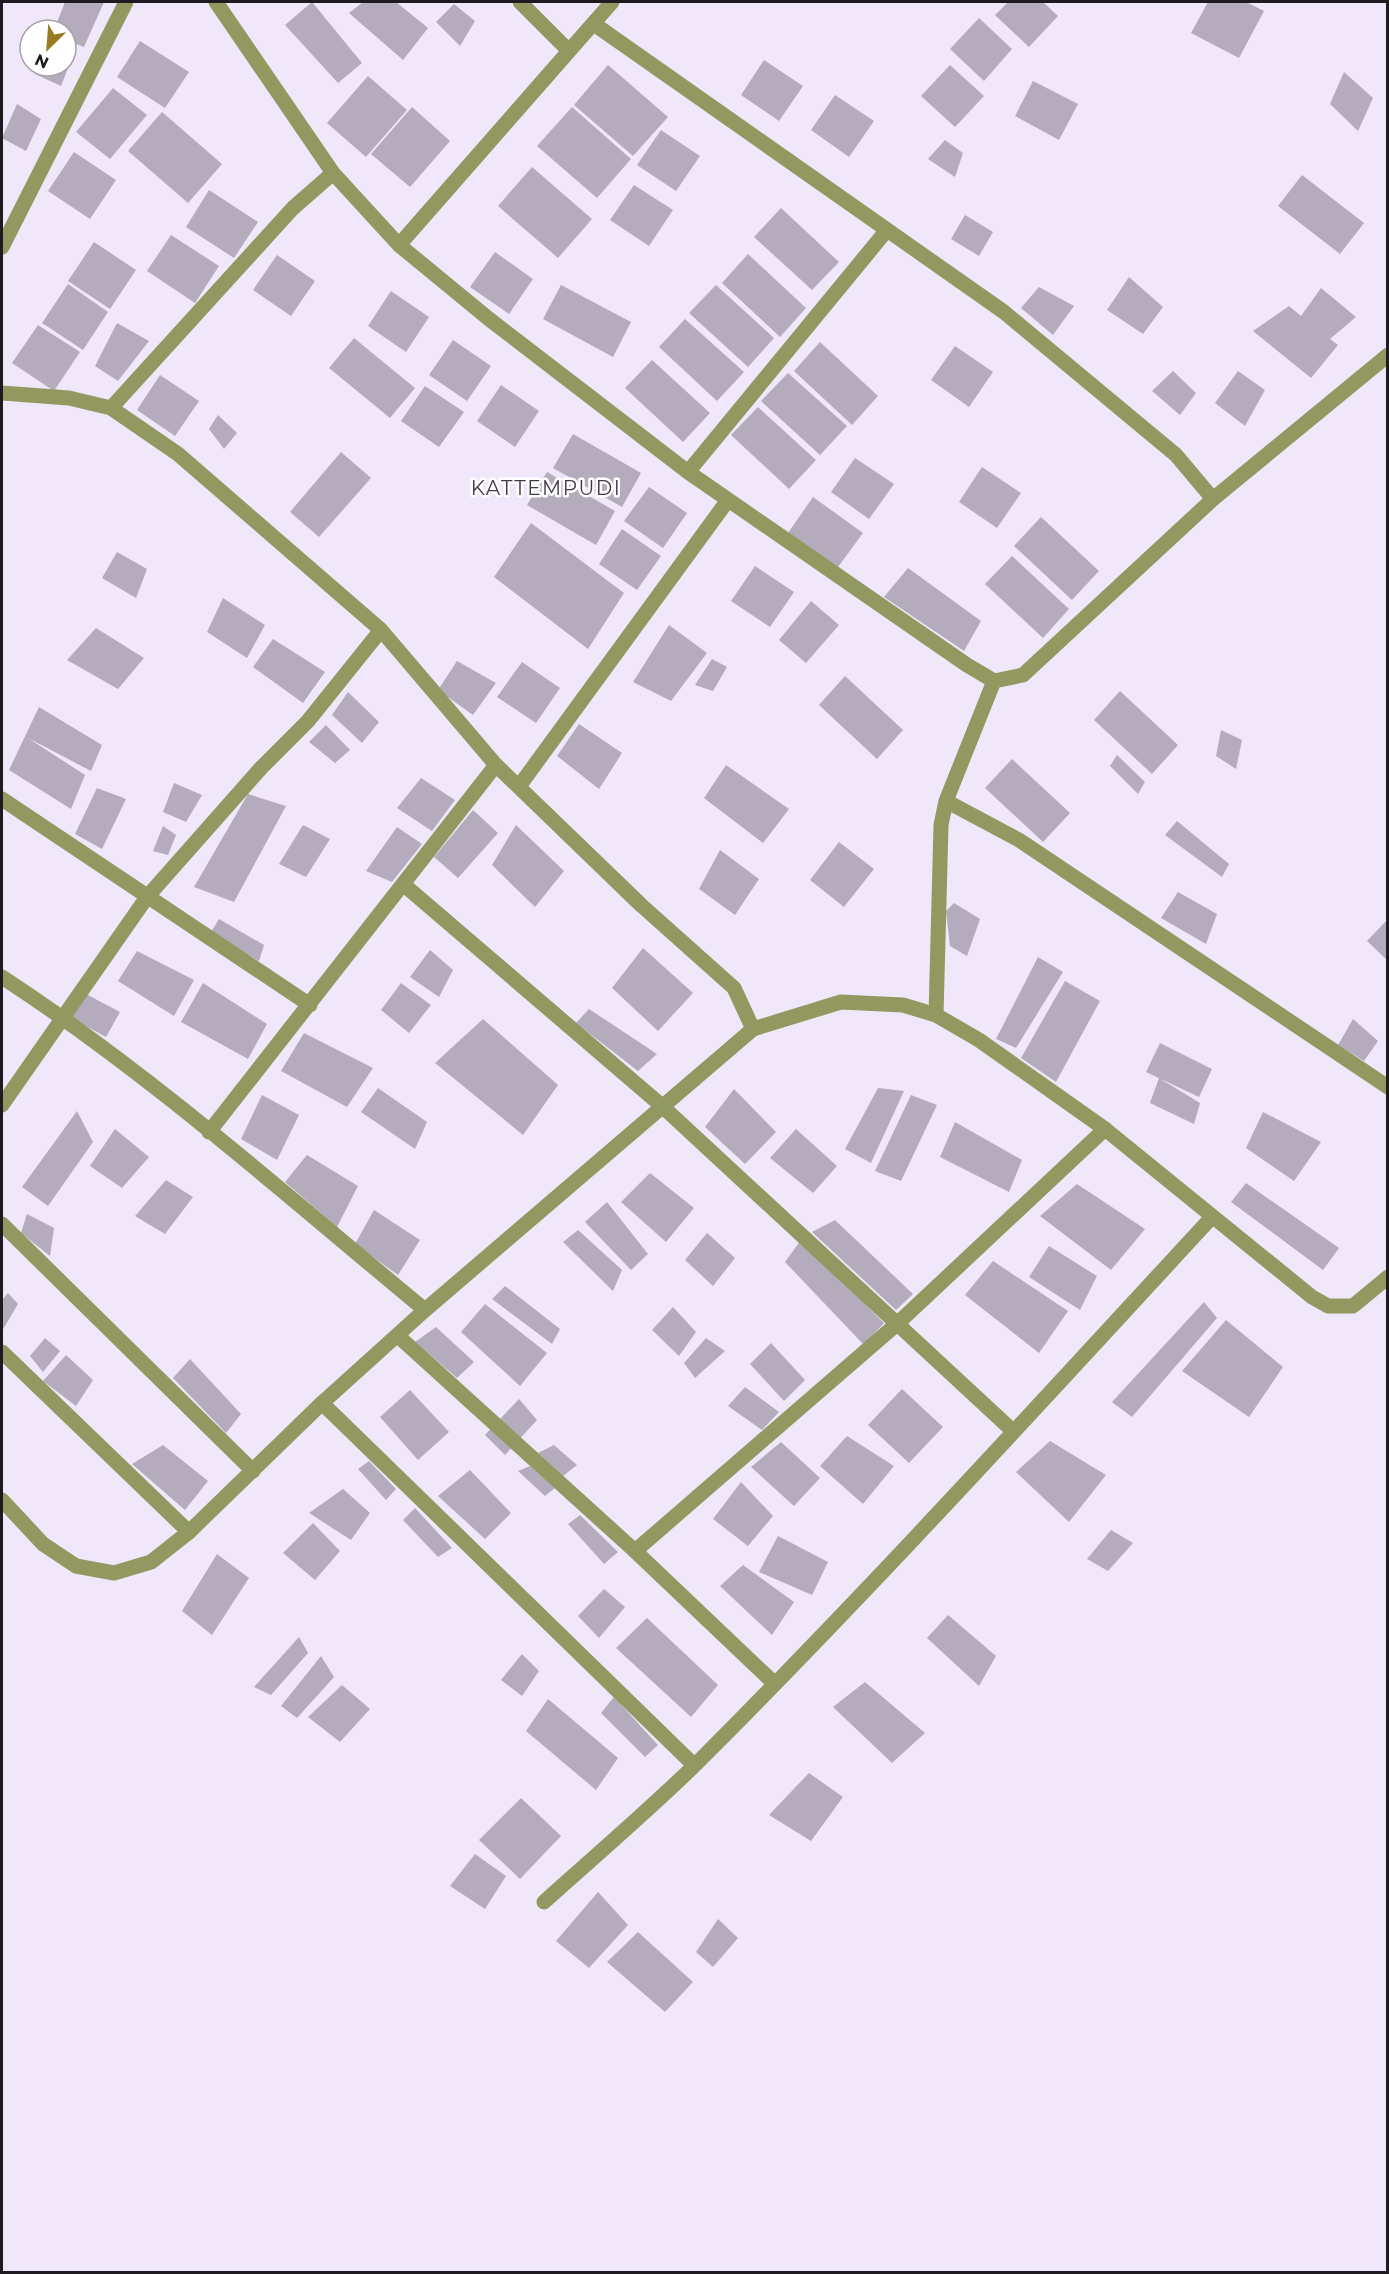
<svg xmlns="http://www.w3.org/2000/svg" width="1389" height="2274" font-family="Montserrat,sans-serif">
<style>
.building{fill:#b4abbd}
.lines{fill:none;stroke-linecap:round;stroke-linejoin:round}
.minor{stroke:#919961;stroke-width:15}
.tertiary{stroke:#919961;stroke-width:15}
.labels{text-anchor:middle;stroke-width:5;stroke-linejoin:round;paint-order:stroke}
.quarter-label{font-size:20px;letter-spacing:1.5px;fill:#423a49;stroke:#fff}
</style>
<rect width="100%" height="100%" fill="#f1e7fa"/>
<path class="building" d="M65,2H104L84,47L66,40V30H54Z
M312,2L362,63L338,83L285,25Z
M363,2H396L428,28L403,60L349,13Z
M1008,2H1043L1058,16L1029,47L995,15Z
M1208,2H1246L1264,11L1239,58L1191,33Z
M454,4L475,21L460,46L436,22Z
M979,18L1012,49L984,81L950,49Z
M140,41L189,72L165,108L117,77Z
M66,56L72,58L61,86L35,74L39,66H66Z
M764,60L803,86L779,121L741,95Z
M608,65L668,117L633,156L574,105Z
M950,65L984,96L955,127L921,96Z
M1344,72L1373,98L1358,131L1330,104Z
M368,76L407,110L366,157L327,123Z
M1033,81L1078,104L1059,140L1015,116Z
M113,88L147,115L110,159L76,132Z
M835,95L874,121L849,157L811,130Z
M17,104L41,119L26,151L2,138Z
M412,107L450,141L410,187L371,154Z
M572,107L631,159L597,198L537,146Z
M162,112L222,164L188,203L128,151Z
M661,130L700,156L676,191L637,165Z
M945,140L963,153L955,177L928,159Z
M74,152L116,180L90,219L48,191Z
M532,167L592,219L558,258L498,206Z
M1302,175L1364,223L1340,254L1278,206Z
M634,185L673,210L649,246L610,220Z
M209,190L258,222L234,258L186,227Z
M781,208L839,262L812,290L754,237Z
M965,215L993,232L979,256L951,239Z
M171,235L219,266L195,303L147,271Z
M94,242L136,270L110,309L68,281Z
M495,252L533,279L509,314L470,287Z
M748,254L806,308L780,337L722,283Z
M277,255L315,281L291,316L253,290Z
M1129,277L1163,307L1143,334L1107,310Z
M68,284L108,312L83,350L42,323Z
M561,285L631,322L613,357L543,319Z
M716,285L774,338L748,367L689,313Z
M1039,287L1074,306L1053,335L1021,308Z
M1321,288L1356,317L1330,339L1338,345L1311,378L1253,331L1289,306L1301,316Z
M391,291L429,317L406,352L368,326Z
M685,319L744,372L717,401L659,347Z
M117,323L149,341L118,381L95,366Z
M38,325L80,352L54,391L12,363Z
M354,338L415,388L390,418L329,368Z
M453,340L491,366L467,401L429,375Z
M820,342L878,396L852,425L794,371Z
M955,346L993,372L969,407L931,380Z
M652,360L710,413L683,442L625,388Z
M1173,371L1196,393L1180,415L1152,391Z
M1238,371L1265,390L1245,426L1215,403Z
M788,373L847,426L820,455L761,401Z
M160,375L199,401L175,436L137,410Z
M501,385L539,411L515,447L477,421Z
M425,386L464,412L439,447L401,421Z
M758,407L816,460L789,489L731,435Z
M218,415L237,433L224,449L209,429Z
M573,434L641,473L622,507L553,468Z
M341,452L371,478L319,537L290,512Z
M855,458L894,484L869,519L831,492Z
M982,467L1021,493L997,528L959,502Z
M547,472L615,511L596,545L527,505Z
M649,487L687,513L663,548L624,521Z
M813,497L863,533L838,567L788,533Z
M1041,517L1099,571L1072,600L1014,546Z
M531,523L624,593L588,649L494,577Z
M622,529L661,556L637,590L599,564Z
M117,552L147,569L136,598L102,578Z
M1012,556L1069,609L1043,638L985,584Z
M755,566L794,592L770,627L731,601Z
M908,568L981,621L964,651L884,597Z
M223,598L265,625L247,658L207,632Z
M811,601L839,625L806,663L779,640Z
M669,625L707,653L671,701L633,682Z
M96,628L144,658L118,689L67,660Z
M273,639L325,672L303,703L253,667Z
M712,659L727,667L713,691L695,685Z
M457,661L496,683L473,715L438,690Z
M522,662L560,688L536,723L497,697Z
M845,676L903,730L877,759L819,705Z
M1120,691L1178,745L1152,774L1094,720Z
M348,692L379,722L362,743L332,715Z
M39,707L102,745L91,771L28,738L85,775L71,809L9,770Z
M579,724L622,753L599,789L557,756Z
M326,725L350,750L335,763L309,742Z
M1221,730L1242,740L1236,769L1216,756Z
M1117,755L1145,782L1138,794L1110,766Z
M1012,759L1070,813L1043,842L985,788Z
M726,765L789,809L763,843L704,798Z
M421,778L455,800L432,831L397,808Z
M174,783L202,795L186,822L163,812Z
M97,788L126,799L102,849L75,834Z
M248,794L286,806L234,902L194,887Z
M473,810L498,833L458,878L434,857Z
M1177,821L1229,864L1222,877L1165,835Z
M303,825L330,839L306,877L279,864Z
M516,825L564,871L535,907L492,865Z
M163,826L176,835L168,855L153,851Z
M397,827L422,844L392,882L366,871Z
M839,842L874,869L844,907L810,880Z
M720,850L759,879L735,915L699,889Z
M1178,892L1217,914L1206,944L1161,918Z
M954,903L980,919L967,956L950,946L946,911Z
M219,919L264,945L259,961L211,932Z
M1388,919V961L1367,941Z
M643,948L693,993L658,1031L612,988Z
M430,950L453,970L439,997L410,977Z
M137,951L194,980L174,1016L118,981Z
M1038,957L1063,972L1016,1048L996,1039Z
M1065,981L1100,1001L1056,1082L1021,1058Z
M203,983L267,1024L248,1059L181,1022Z
M401,983L431,1005L409,1033L381,1010Z
M84,993L120,1012L106,1037L71,1018Z
M589,1009L657,1054L638,1071L576,1023Z
M483,1019L558,1085L523,1135L435,1063Z
M1353,1019L1378,1041L1364,1061L1338,1045Z
M304,1033L373,1068L347,1107L281,1071Z
M1160,1043L1212,1069L1199,1097L1146,1072Z
M1159,1078L1200,1103L1194,1124L1150,1103Z
M378,1088L427,1122L415,1149L361,1112Z
M878,1088L904,1091L871,1163L845,1149Z
M734,1089L776,1132L745,1164L705,1127Z
M262,1095L299,1115L277,1160L241,1139Z
M911,1095L937,1105L901,1181L875,1171Z
M77,1111L93,1142L48,1206L22,1187Z
M1263,1112L1321,1142L1294,1181L1246,1148Z
M955,1122L1022,1160L1009,1192L940,1157Z
M115,1129L149,1157L122,1188L90,1166Z
M796,1129L837,1166L813,1193L770,1158Z
M307,1155L358,1186L337,1227L285,1182Z
M650,1173L694,1208L666,1242L621,1202Z
M166,1180L193,1197L165,1234L135,1216Z
M1246,1183L1339,1248L1323,1270L1231,1202Z
M1077,1184L1145,1229L1111,1270L1040,1216Z
M607,1202L648,1254L631,1270L585,1222Z
M374,1210L420,1240L398,1275L355,1244Z
M27,1214L54,1228L50,1256L21,1233Z
M835,1220L913,1294L896,1310L812,1232Z
M578,1230L622,1270L613,1291L563,1242Z
M707,1233L735,1258L713,1286L685,1260Z
M801,1240L884,1323L864,1345L785,1262Z
M1049,1246L1097,1276L1080,1310L1029,1277Z
M993,1261L1068,1311L1039,1353L965,1295Z
M505,1286L560,1329L552,1344L492,1299Z
M8,1293L18,1304L2,1331V1300Z
M1204,1302L1217,1318L1132,1417L1112,1402Z
M485,1304L547,1353L520,1386L461,1332Z
M673,1307L696,1332L679,1356L652,1330Z
M1226,1320L1283,1367L1249,1417L1182,1371Z
M436,1327L474,1362L457,1378L415,1342Z
M45,1338L60,1351L43,1372L30,1356Z
M706,1338L725,1351L695,1378L684,1363Z
M771,1343L805,1380L784,1401L750,1364Z
M66,1355L93,1380L76,1406L43,1381Z
M190,1359L241,1414L226,1433L173,1378Z
M745,1387L779,1412L762,1430L728,1406Z
M902,1389L943,1427L909,1463L868,1425Z
M410,1390L449,1432L418,1460L380,1417Z
M519,1399L537,1420L505,1455L485,1435Z
M847,1436L894,1466L863,1504L820,1466Z
M1050,1441L1106,1475L1069,1522L1016,1472Z
M781,1442L820,1478L794,1506L751,1467Z
M163,1445L208,1481L185,1510L132,1464Z
M554,1445L577,1465L563,1476L538,1453Z
M369,1461L396,1489L386,1500L358,1469Z
M530,1466L555,1488L545,1496L518,1471Z
M470,1470L511,1513L485,1539L438,1496Z
M741,1482L773,1516L748,1546L713,1519Z
M343,1489L370,1513L351,1540L309,1513Z
M415,1508L452,1548L438,1557L403,1520Z
M580,1515L618,1552L604,1564L568,1524Z
M313,1523L340,1551L315,1580L283,1553Z
M1111,1530L1133,1543L1108,1571L1087,1559Z
M778,1536L828,1562L812,1595L759,1572Z
M217,1554L249,1578L212,1635L182,1611Z
M743,1565L794,1602L772,1635L720,1586Z
M604,1589L625,1607L599,1638L578,1616Z
M948,1615L996,1656L979,1686L927,1638Z
M647,1618L718,1685L691,1717L616,1648Z
M299,1637L308,1653L271,1695L254,1687Z
M522,1654L539,1671L522,1696L501,1680Z
M321,1656L334,1677L297,1718L281,1706Z
M865,1682L925,1733L892,1763L833,1707Z
M342,1685L370,1709L340,1742L308,1717Z
M614,1697L658,1745L645,1757L601,1713Z
M548,1699L618,1758L596,1790L526,1731Z
M809,1773L843,1797L811,1841L769,1815Z
M521,1798L561,1836L520,1879L479,1840Z
M475,1854L506,1876L485,1909L450,1886Z
M598,1892L628,1925L589,1968L556,1941Z
M718,1919L738,1938L713,1967L696,1952Z
M638,1932L693,1982L665,2012L607,1962Z"/>
<g class="lines">
<path class="minor" d="M216,2L333,173L399,245L489,319L688,472L967,665L994,681L1023,675L1213,499L1388,355
M520,2L569,51
M594,24L1004,312L1176,455L1213,499
M399,245L612,2
M2,247L126,2
M2,393L69,398L111,408L178,454L381,630L496,765L641,905L734,988L753,1029
M111,408L293,208L333,173
M688,472L887,230
M520,785L728,500
M2,799L310,1005
M946,801L1019,840L1388,1087
M403,884L662,1106L1013,1431
M2,977C152,1075 287,1196 425,1310
M936,1015L941,825L946,801L994,681
M2,1105L147,897L261,768L308,721L381,630
M209,1132L496,765
M2,1224L253,1471
M398,1336L635,1551L775,1684
M2,1352L189,1532
M322,1403L694,1765
M635,1551L898,1323L1105,1129
M544,1902C595,1856 648,1811 697,1763C874,1586 1042,1401 1212,1217"/>
<path class="tertiary" d="M2,1500L43,1544L76,1566L114,1573L151,1562L189,1532L322,1403L425,1310L753,1029L841,1002L903,1005L936,1015L979,1040L1105,1129L1312,1297L1328,1306H1353L1388,1277"/>
</g>
<g class="labels">
<g class="quarter-label">
<text x="546" y="495">KATTEMPUDI</text>
</g>
</g>
<rect width="1389" height="2274" fill="none" stroke="#1d1a20" stroke-width="6"/>
<g transform="translate(48 48) rotate(205)"><circle r="28" fill="#ffffff" stroke="#a5a3a6" stroke-width="1.5"/>
<path d="M0-4.5L10 22L0 15L-10 22Z" fill="#987b23"/>
<text y="-9" font-size="16" font-weight="bold" text-anchor="middle" fill="#1d1a20">N</text>
</g>
</svg>
